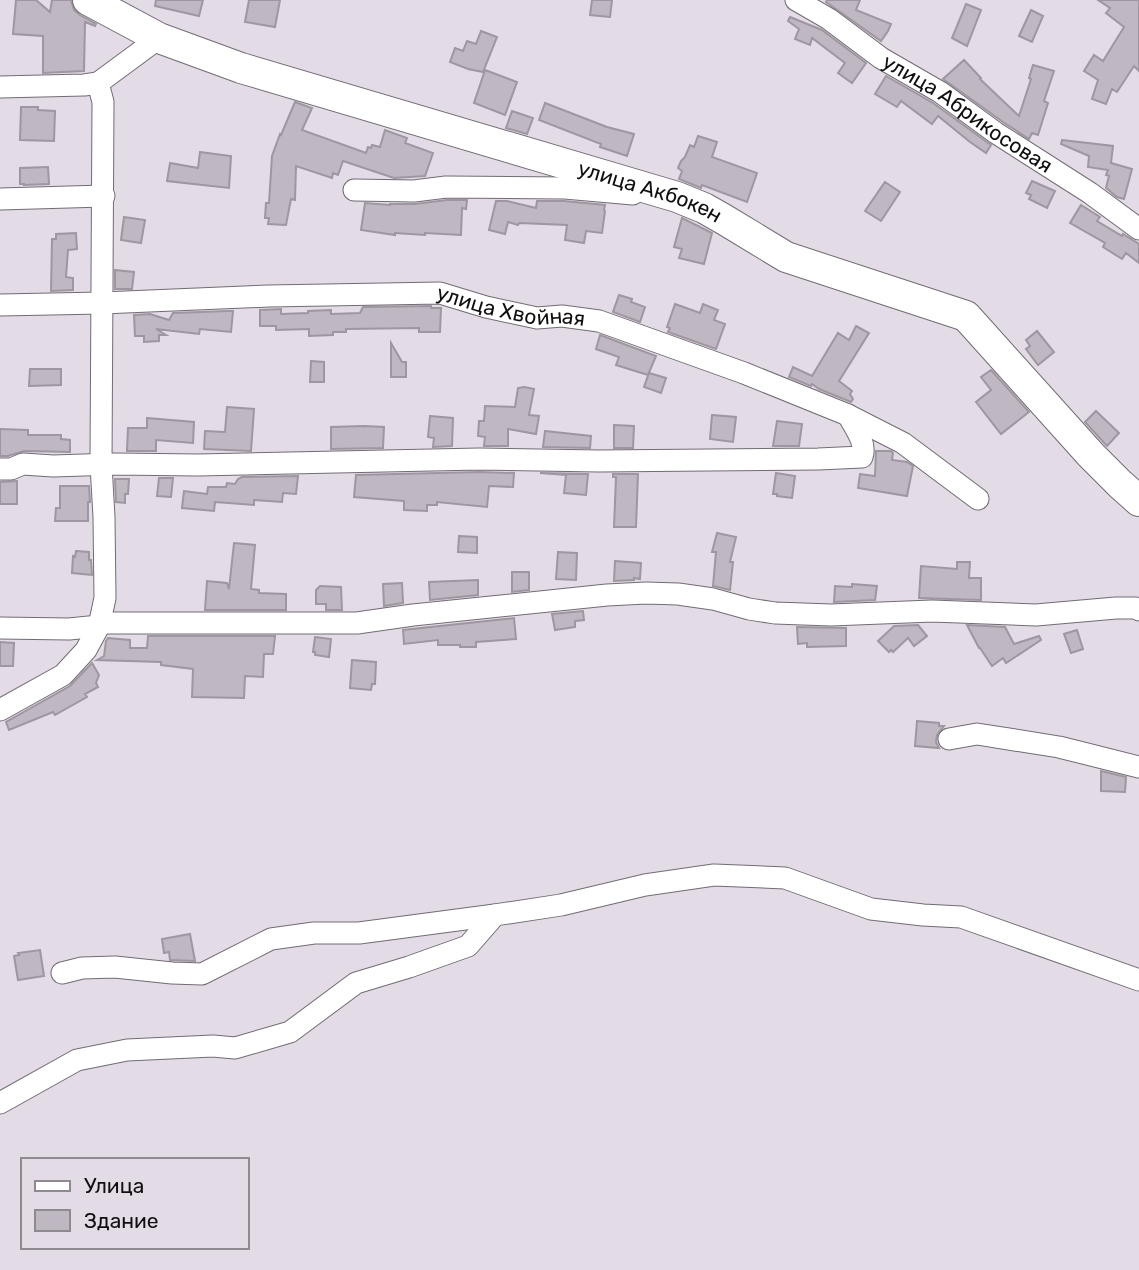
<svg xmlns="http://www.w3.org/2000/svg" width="1139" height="1270" font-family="Rubik,sans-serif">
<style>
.building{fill:#bfb7c2;stroke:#9e96a0;stroke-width:2}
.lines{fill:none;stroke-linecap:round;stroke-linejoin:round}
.street-casing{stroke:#726b74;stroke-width:23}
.secondary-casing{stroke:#726b74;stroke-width:32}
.street{stroke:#fff;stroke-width:21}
.secondary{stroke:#fff;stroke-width:30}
.labels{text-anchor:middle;stroke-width:5;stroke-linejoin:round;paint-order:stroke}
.street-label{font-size:21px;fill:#100e11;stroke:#e3dbe6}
</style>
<rect width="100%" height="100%" fill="#e3dbe6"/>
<path class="building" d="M16,0H36L50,12L52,0H71L74,10L80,15L96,24L95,26L85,22L84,71L43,73V36L13,34Z
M156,0H203L199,16L155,6Z
M249,0H280L275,27L245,22Z
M592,0H612L610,17L590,15Z
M827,0H860L856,10L891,24L888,31L881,41L826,2Z
M1098,0H1139V71L1134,66L1117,92L1112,89L1106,104L1092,99L1098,80L1084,71L1094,55L1103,61L1124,27L1106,13L1110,8Z
M966,4L981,10L967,46L952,38Z
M1031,10L1043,16L1032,42L1019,36Z
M790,17L822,30L866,63L852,83L838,73L845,63L812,38L810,45L795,39L799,29L788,21Z
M481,31L497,37L483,72L468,69L450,62L455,48L463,51L467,41L476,44Z
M964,60L981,78L980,79L1019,116L1031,79L1029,78L1033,65L1054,71L1044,101L1048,103L1038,135L1032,133L1029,139L1003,122L943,79Z
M485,70L517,82L505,115L474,103Z
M886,76L933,103L991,145L986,153L970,142L938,116L932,124L901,101L897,107L875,94Z
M295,102L312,108L302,130L366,153L368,147L371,148L372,145L380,147L385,130L407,138L405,143L433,153L425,176L394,178L343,161L338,175L333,173L332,178L296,166L295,200L291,199L286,225L268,224L269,218H265L266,203H269L272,156L280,134L281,135Z
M545,103L607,127L634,134L627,156L600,147L601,144L539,120Z
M21,107H38V110L55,111L54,141L20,140Z
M512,111L533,118L527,134L506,128Z
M698,136L717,142L712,157L757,173L747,202L702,185L701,188L679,179L682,171L678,168L681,161L685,157L690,145L694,147Z
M1062,140L1113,146L1111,163L1132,169L1124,199L1117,197L1106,188L1109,176L1106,175L1108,170L1088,167L1089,156L1061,144Z
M200,152L231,156L229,188L167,181L170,163L198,168Z
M48,167L49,184L24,185V184H20V168Z
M1032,181L1055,191L1047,208L1029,199L1031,195L1026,193Z
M885,182L900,192L881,221L865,211Z
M447,200H467L466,209L462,208L461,235L425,233V235L395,233V235L361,230L365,203L390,205V204H415Z
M496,201H507L536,208L537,201H564L605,205L604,210L605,211L602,233L586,231L584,243L565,240L567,225L519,223L518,225L508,222L505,234L489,230Z
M1081,205L1100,217L1097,221L1122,236L1123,234L1139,244V263L1126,253L1122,259L1103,247L1105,243L1070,223Z
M124,217L145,220L141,243L121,240Z
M682,218L712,233L704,264L679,258L682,249L674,247Z
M76,233L77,249L68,250L66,277L73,278V290L51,291L52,239H56V234Z
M115,270L134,272L132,289H115Z
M619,295L632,299L631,302L645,307L640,322L613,312Z
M675,304L700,313L703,304L718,310L714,320L725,324L716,349L668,332L670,328L667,327Z
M431,306V308H441L440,332H419V328L346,329V332H333V335L309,336V329L276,330V326H260V310L281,309V314L308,313V311L331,310V314L360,313L363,307Z
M228,311H233L231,332L200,329L199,334L156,329L166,335H159V341L144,342V336H135L134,315L150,314L169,320L173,313Z
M856,326L869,333L839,381L852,391L850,394L853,399L851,402L819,389L812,384L811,386L789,377L793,367L812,376L838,333L849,340Z
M1037,331L1054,352L1038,365L1026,349L1030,346L1026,340Z
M600,335L656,356L648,375L616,365L619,357L596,349Z
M391,343L402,362H406V377H391Z
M311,361L324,362V382H310Z
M30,369H61V385L29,386Z
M991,370L1029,412L1001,434L976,402L991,390L981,377Z
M649,373L666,378L661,393L644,387Z
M524,387L534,389L529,415L539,416L536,434L508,429V446H484L485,437L478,436L479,421H484L485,406L515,407L518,388Z
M227,407L254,409L251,451L204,449L205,431L225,432Z
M1096,411L1119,433L1107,446L1085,422Z
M712,415L736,417L733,442L710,439Z
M430,416L453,418L452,446L433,447L434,438L428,437Z
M147,418L194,422L193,443L156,440V451H127L128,428H147Z
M777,421L802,424L799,446H773Z
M614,425L634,426L633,448H614Z
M364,426L384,427L383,448L331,449V427Z
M0,429L28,430V435H61V439L70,440V452L24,451L8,456H0Z
M545,431L591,436L590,448L543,447Z
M876,451H891L893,453L892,460L907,462L913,466L907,496L858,488L860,474L875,476Z
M479,472L514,473L513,487L489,486L487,507L437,502V505H427V511L404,510V501L354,497L356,475Z
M540,473L588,474L586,495L564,493L566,475Z
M776,473L795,476L792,498L777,496V494H773Z
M613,474H638L636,527H614L616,477H613Z
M298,476L296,494L283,493L282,502L254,500V505L215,502L214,511L182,508L184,491L207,494L208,487H226L227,483L235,484L238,479L242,477Z
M159,478H173L171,497L157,496Z
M115,479H129L128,494H125V503L116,502Z
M17,481V504H0V482Z
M60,486H89L90,502H88V521H55L56,508H60Z
M717,533L736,537L730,562H733L730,590L713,586L716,552H712Z
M459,536L477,537V553L458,552Z
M234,543L255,545L251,589L259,590V593L286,594V610H205L207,581L227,583L229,589Z
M76,551L89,552V560H91L92,575L72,573L73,556L75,557Z
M558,552L577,553L576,580L556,579Z
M615,561L641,563L640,579L634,578V580L614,581Z
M957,562H970L969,578H981V600L919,598L921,566L957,569Z
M512,572H529V590L512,592Z
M478,580V595L430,600L429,582Z
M402,583L403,603L384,606L383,584Z
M852,584L877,586L875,600L834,602L835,586L852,587Z
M320,586L341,587L342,610H326V604H316V590Z
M583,611L584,620L575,621V627L555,630L552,614Z
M514,618L516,639L476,642V647H460V645H438V640L404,644L403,630Z
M918,625L927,636L914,646L908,638L893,652L891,650L889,652L878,641L894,626Z
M967,625L1005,627L1014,644L1039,636L1041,640L1006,663L1003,658L992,666L980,648H979Z
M797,627L846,628V646L807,647V643L798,644Z
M1077,630L1083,649L1071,653L1064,634Z
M148,636H275L273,654H264L263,677L245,676L244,698L192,697L193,669L161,665V662L97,660L104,656L106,641L108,638L130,640V648H147Z
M315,637L331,639L329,657L315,655V652H313Z
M0,642L14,643L13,666H0Z
M352,660L376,662L375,684H372L371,690L350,688Z
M92,663L99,675L96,683L98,687L85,694L87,697L55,715L53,712L9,730L6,722L70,686Z
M917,721L939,723V726H944L937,735L936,742L939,748L915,746Z
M1101,771L1126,777L1125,792L1101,791Z
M190,934L195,961L170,960L169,952L164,953L162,939Z
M40,950L44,976L18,980L14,956L19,955L18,953Z"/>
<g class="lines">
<g class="street-casing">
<g id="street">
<path id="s1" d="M796,0L829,19L881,58L940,92L996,133L1090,193L1139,229"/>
<path d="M0,87L84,85L98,83"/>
<path d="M354,190L414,191L446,187L565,188L633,194"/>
<path d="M0,199L104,196"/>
<path id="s2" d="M0,305L102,303L269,296L440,293L486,307L537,318L562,316L599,321L744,373L848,415L903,443L978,499"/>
<path d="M0,469H11L23,464L53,466L115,464L198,465L479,459L599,461L818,459L862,457C867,443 855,428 848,415"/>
<path d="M100,623H357L413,615L607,595L646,593L678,594L713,599L749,609L775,613L831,615L932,611L1036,615L1116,608H1136L1139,610"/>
<path d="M0,628L69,629L99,626"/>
<path d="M0,710L63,675L86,650L99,626L105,598L104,517L101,465L103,102L98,83L159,38"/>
<path d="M949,739L977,734L1059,747L1139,767"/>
<path d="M62,973L82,968L115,967L172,973L202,974L271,939L314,933H359L495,915"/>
<path d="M0,1103L77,1060L127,1050L213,1046L235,1048L290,1032L356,983L409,967L468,946L495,915L561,905L645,885L714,875L785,878L871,909L923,915L961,917L1139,980"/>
</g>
</g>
<g class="secondary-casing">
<g id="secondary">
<path id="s3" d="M88,0L159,38L241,68L677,197L704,208L725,220L786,257L966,316L1091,455L1120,484L1139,501"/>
</g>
</g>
<use href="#street" class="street"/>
<use href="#secondary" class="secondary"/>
</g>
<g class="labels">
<g class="street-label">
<text dy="7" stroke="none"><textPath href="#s1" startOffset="206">улица Абрикосовая</textPath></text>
<text dy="7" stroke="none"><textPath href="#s3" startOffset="595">улица Акбокен</textPath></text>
<text dy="7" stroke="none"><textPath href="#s2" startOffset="513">улица Хвойная</textPath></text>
</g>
</g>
<rect x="21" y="1158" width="228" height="91" fill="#e3dbe6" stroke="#8f8991" stroke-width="2"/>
<rect x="35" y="1181" width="35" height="10" fill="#ffffff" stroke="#8f8991" stroke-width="2"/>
<text x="84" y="1193" font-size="21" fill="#100e11">Улица</text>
<rect x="35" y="1210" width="35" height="21" fill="#bfb7c2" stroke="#8f8991" stroke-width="2"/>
<text x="84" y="1228" font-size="21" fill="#100e11">Здание</text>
</svg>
